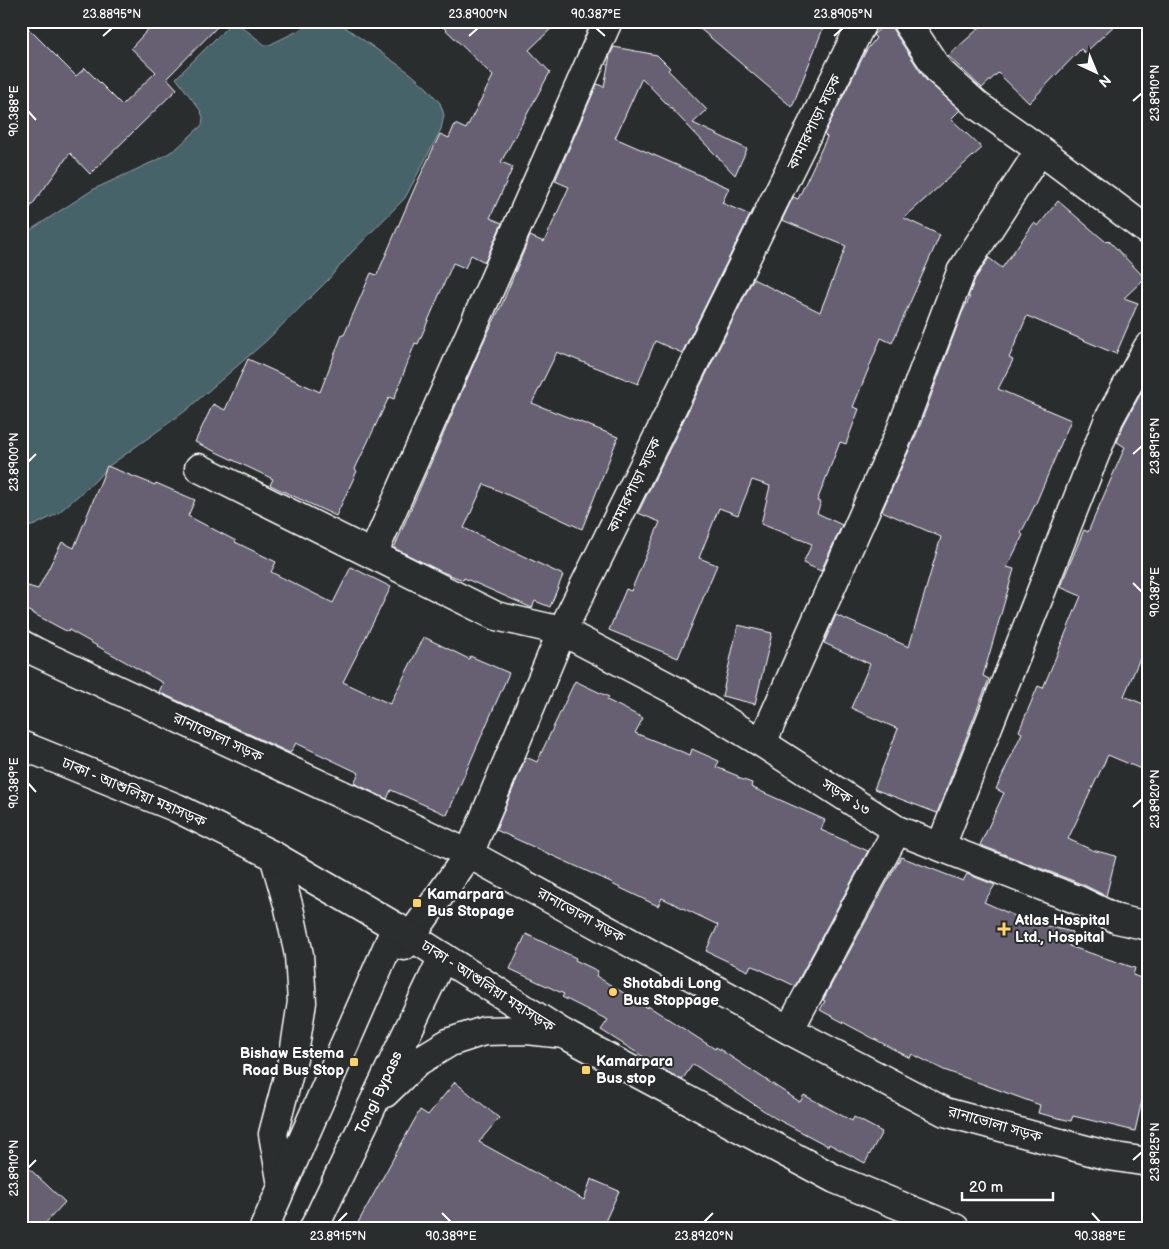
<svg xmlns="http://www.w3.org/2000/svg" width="1169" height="1249" font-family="'Balsamiq Sans','Noto Sans Bengali',sans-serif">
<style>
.water{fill:#46636a;stroke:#90a1a6}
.building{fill:#666072;stroke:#fff}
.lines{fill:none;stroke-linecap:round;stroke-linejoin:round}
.minor-casing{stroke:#fff;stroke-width:31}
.major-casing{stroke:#fff;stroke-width:31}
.highway-casing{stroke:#fff;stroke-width:31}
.minor{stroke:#2a2d2e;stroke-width:28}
.major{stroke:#2a2d2e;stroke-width:28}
.highway{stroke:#2a2d2e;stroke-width:28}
.ticks{fill:none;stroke:#fff;stroke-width:2}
.poi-dot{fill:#ffd166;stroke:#2a2d2e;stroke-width:2}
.labels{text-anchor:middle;stroke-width:4;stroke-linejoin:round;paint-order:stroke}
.street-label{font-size:15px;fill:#fff;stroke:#2a2d2e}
.poi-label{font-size:15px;font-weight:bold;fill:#fff;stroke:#2a2d2e;text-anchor:start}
.neatline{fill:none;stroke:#fff;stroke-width:2}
.ticks-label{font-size:12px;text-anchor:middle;fill:#fff}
</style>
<rect width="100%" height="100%" fill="#2a2d2e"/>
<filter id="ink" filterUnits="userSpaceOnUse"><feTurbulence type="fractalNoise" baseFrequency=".02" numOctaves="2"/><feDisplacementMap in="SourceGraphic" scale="10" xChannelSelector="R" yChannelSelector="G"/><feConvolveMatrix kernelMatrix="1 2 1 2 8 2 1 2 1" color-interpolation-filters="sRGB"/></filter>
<g filter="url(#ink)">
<path class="water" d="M232,22H236L265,45H269L312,24L323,22L342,25L410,73L428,89L440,103L444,115L441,129L436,139L405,198L350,254L327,281L266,341L184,412L109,466L95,481L57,514L35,525L21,529V236L94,189L159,159L177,148L202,125L203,117L200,110L176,78Z"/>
<path class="building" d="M21,21L76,76L85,68L122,105L156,72L131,48L156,21H223L167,78L177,89L90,174L70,153L21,220Z
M437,21H559L529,50L550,72L501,162L513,167L490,218L502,223L485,262L471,255L465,268L453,263L418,344L415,343L394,399L389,397L355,469L357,471L336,516L270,485L273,479L195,442L213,404L225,410L248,359L320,392L342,335H344L371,273L377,275L415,187L440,134L449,138L455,124L466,129L493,76Z
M691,21H826L792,107Z
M888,21H890L893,30L926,80L960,110L951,119L982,148L904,218L940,235L892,343L881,338L853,407L859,409L846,444L840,442L817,501L821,502L817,513L842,525L821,571L803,563L812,544L761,524L770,486L752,480L738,515L719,508L699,558L717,565L678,658L609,630L626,589L631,591L660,522L638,513L753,279L820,312L846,246L782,220L793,197L798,199L827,137L824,134L866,51L876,38L873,35Z
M987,21H1119L1085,53L1081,49L1029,103L998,73L982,88L948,56Z
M614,47L657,55L670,68L668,70L707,110L693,123L747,149L735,175L642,78L615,138L729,188L722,203L750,215L682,353L655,341L638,384L557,352L532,403L618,437L582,529L484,484L464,528L563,575L550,607L535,601L532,608L464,578L463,580L440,571L394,548L482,345L502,304L530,236L544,242L569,187L555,181L597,84L604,87L610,55Z
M1058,201L1106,242L1108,240L1145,278L1124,298L1138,303L1116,354L1027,316L1009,358L1013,360L998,389L1071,420L1036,503L1021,533L1023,535L1007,567L1014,569L983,676L989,679L937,813L874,789L898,729L851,708L870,664L824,643L836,615L909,647L941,537L882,511L919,428L962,313L970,297H968L975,279L989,258L1002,268L1034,223L1038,226Z
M1148,380V639L1124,696L1148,706V772L1108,755L1068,839L1092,850L1116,856L1106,896L1084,885L980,845L1004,793L996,789L1022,733L1019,731L1038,686L1043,688L1081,596L1060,587L1084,530L1088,532L1125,447L1117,442L1123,426Z
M107,466L155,485L156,483L195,500L188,516L236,541L235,542L276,562L271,572L333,603L351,567L391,587L343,682L390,704L424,637L469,659L470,656L509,673L447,815L391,790L387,799L354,783L359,773L296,743L290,753L159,692L163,683L69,630L68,632L21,607V584L38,589L62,542L74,548Z
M738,625L772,633L755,704L722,696Z
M575,681L609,697L607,700L643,718L635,733L690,755L692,749L719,761L716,767L738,776V778L752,783L751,787L825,820L821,830L868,851L795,986L751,965L748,971L706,951L718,925L662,898L658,906L612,884L613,883L496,830L526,757L537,762Z
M901,857L963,881L967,874L995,885L984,902L1026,921L1072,932L1069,946L1135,968L1133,975L1148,981V1074L1135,1131L1073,1116L1071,1121L1038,1113L1040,1105L944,1070L912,1054L910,1058L820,1010L825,1001L823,1000Z
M526,934L576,958L575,960L598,971L596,976L648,1008V1006L715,1049L716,1047L800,1102L804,1095L852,1121L854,1117L882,1132L865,1163L829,1144L828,1146L775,1118L693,1064L682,1080L661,1068L601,1030L608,1020L562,997L564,994L510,969Z
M455,1082L499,1118L479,1142L584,1200L591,1179L619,1191L602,1228H355L420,1110L428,1115Z
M21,1161L65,1202L41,1228H21Z"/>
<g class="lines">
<g class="minor-casing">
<path id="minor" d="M906,21L939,71L978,106L1040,150L1148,231
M199,468L496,616L562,631L680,693L762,743L897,830L1078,900L1117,919L1148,926
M373,554L608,21
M21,644L36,652L469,854L789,1030L945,1112L1109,1156L1148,1162
M762,743L901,430L961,272L1040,150
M941,846L1109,419L1148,347
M404,946L469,854L562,631L863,21
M789,1030L897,830"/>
</g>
<g class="major-casing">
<g id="major">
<path d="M274,856L289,908L299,955L302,1002L294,1054L273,1134L282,1185"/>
<path d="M385,1093L417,1062L450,1042L484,1031L527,1030L564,1034"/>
<path d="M264,1228L396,927"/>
<path id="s1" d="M314,1228L443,957"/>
</g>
</g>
<g class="highway-casing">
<path id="highway" d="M21,745L177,808L274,856L396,927L564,1034L835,1179L955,1228"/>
</g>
<use href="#minor" class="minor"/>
<use href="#major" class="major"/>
<use href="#highway" class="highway"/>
</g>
</g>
<path class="ticks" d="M596,28L605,36M103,36L112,28M469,36L478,28M834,36L843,28M1133,101L1142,93M28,111L36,120M1133,454L1142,446M28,462L36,454M1133,583L1142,592M28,783L36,792M1133,807L1142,799M1133,1160L1142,1152M28,1168L36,1160M442,1213L451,1222M1092,1213L1100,1222M338,1222L347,1213M704,1222L713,1213"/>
<g class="poi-dot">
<rect x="412" y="898" width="10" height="10" rx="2.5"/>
<path d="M1001.5 921.5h5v5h5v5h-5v5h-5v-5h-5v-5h5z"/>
<circle cx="613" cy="992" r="5"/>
<rect x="349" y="1057" width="10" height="10" rx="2.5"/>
<rect x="581" y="1065" width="10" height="10" rx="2.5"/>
</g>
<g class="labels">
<g class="street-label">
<text transform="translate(814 122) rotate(-64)" y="5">কামারপাড়া সড়ক</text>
<text transform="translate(634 485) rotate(-64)" y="5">কামারপাড়া সড়ক</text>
<text transform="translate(218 737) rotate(25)" y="5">রানাভোলা সড়ক</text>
<text transform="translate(134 792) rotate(23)" y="5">ঢাকা - আশুলিয়া মহাসড়ক</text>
<text transform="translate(846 797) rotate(33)" y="5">সড়ক ১৩</text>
<text transform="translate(581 915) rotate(29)" y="5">রানাভোলা সড়ক</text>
<text transform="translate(488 986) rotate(33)" y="5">ঢাকা - আশুলিয়া মহাসড়ক</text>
<text dy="5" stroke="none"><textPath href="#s1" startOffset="150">Tongi Bypass</textPath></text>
<text transform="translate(995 1124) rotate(16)" y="5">রানাভোলা সড়ক</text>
</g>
<g class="poi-label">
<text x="427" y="899">Kamarpara<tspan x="427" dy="17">Bus Stopage</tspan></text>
<text x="1015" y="925">Atlas Hospital<tspan x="1015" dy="17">Ltd., Hospital</tspan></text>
<text x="623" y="988">Shotabdi Long<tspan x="623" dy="17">Bus Stoppage</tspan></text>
<text x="344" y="1058" text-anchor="end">Bishaw Estema<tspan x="344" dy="17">Road Bus Stop</tspan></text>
<text x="596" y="1066">Kamarpara<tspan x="596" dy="17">Bus stop</tspan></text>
</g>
</g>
<rect width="1169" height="1249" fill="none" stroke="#2a2d2e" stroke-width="55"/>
<g transform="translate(1096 72) rotate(136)" stroke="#2a2d2e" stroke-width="4" paint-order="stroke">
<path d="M0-4L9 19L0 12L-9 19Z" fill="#ffffff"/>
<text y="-8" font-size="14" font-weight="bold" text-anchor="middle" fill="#ffffff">N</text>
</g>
<path d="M962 1192v8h91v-8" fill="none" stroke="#ffffff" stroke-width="2.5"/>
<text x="969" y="1192" font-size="15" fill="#ffffff" stroke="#2a2d2e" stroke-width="4" paint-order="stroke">20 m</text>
<rect x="28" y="28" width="1114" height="1194" class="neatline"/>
<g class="ticks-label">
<text x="112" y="18">23.8895°N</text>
<text x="478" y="18">23.8900°N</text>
<text x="596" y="18">90.387°E</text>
<text x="843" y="18">23.8905°N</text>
<text transform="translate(1155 93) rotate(-90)" y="4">23.8910°N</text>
<text transform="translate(14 111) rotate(-90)" y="4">90.388°E</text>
<text transform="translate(1155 446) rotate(-90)" y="4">23.8915°N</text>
<text transform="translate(14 462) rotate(-90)" y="4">23.8900°N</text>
<text transform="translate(1155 592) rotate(-90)" y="4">90.387°E</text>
<text transform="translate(14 783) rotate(-90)" y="4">90.389°E</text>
<text transform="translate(1155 799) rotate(-90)" y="4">23.8920°N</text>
<text transform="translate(1155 1152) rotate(-90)" y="4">23.8925°N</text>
<text transform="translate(14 1168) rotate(-90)" y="4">23.8910°N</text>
<text x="338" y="1240">23.8915°N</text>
<text x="451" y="1240">90.389°E</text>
<text x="704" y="1240">23.8920°N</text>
<text x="1100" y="1240">90.388°E</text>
</g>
</svg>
